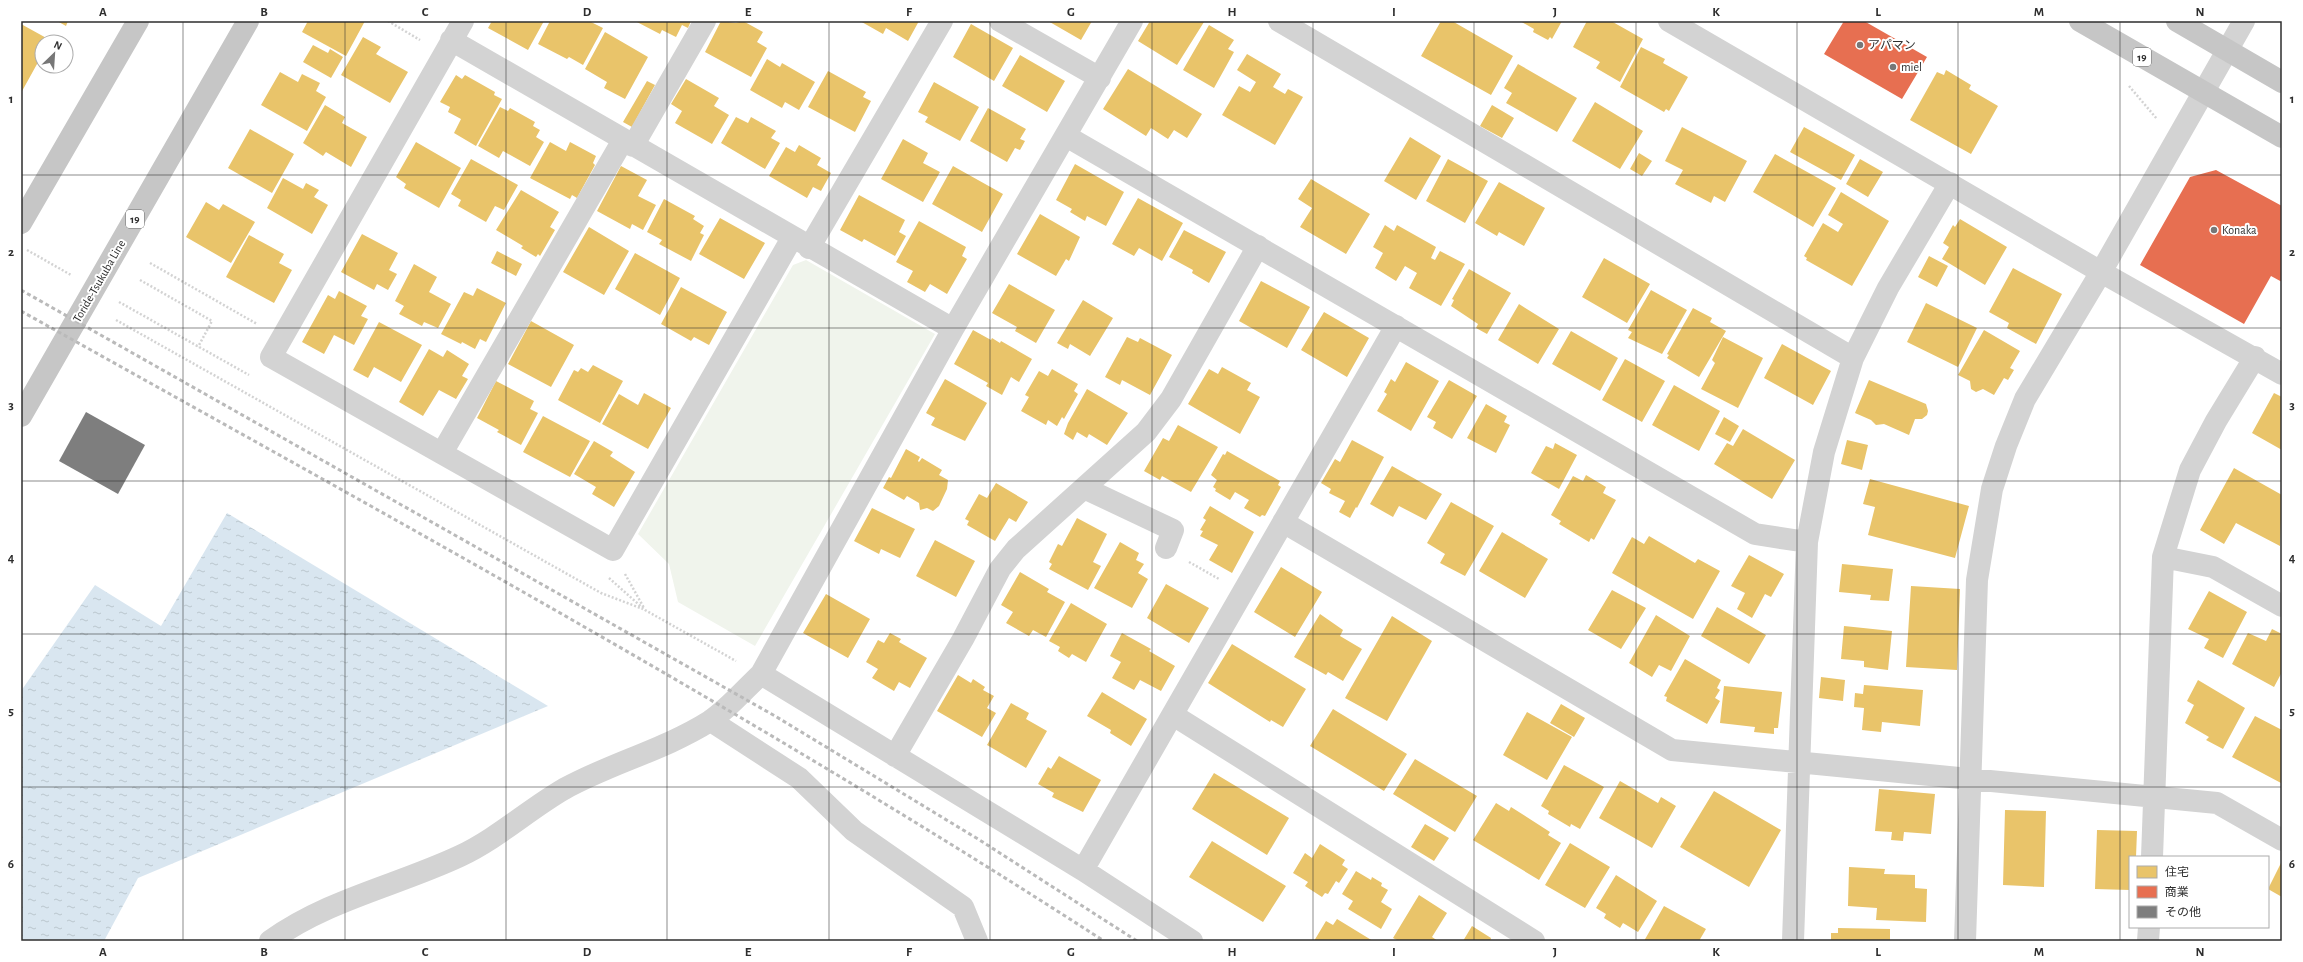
<svg xmlns="http://www.w3.org/2000/svg" width="2303" height="962" font-family="'Alegreya Sans','Noto Sans JP',sans-serif">
<style>
.green{fill:#f0f4ec}
.water{fill:url(#water-ripples)}
.homes{fill:#e9c46a}
.shops{fill:#e76f51}
.building{fill:#7e7e7e}
.lines{fill:none;stroke-linecap:round;stroke-linejoin:round}
.path{stroke:#d3d3d3;stroke-width:2.5;stroke-dasharray:2 2;stroke-linecap:butt}
.minor{stroke:#d3d3d3;stroke-width:22}
.primary{stroke:#c6c6c6;stroke-width:22}
.rail{stroke:#bababa;stroke-width:3;stroke-dasharray:4 3;stroke-linecap:butt}
.grid{fill:none;stroke:#2e2e2e;stroke-width:1;stroke-opacity:0.55}
.poi-dot{fill:#777;stroke:#fff;stroke-width:1.5}
.labels{text-anchor:middle;stroke-width:4;stroke-linejoin:round;paint-order:stroke}
.shield{fill:#fff;stroke:#6d6d6d;stroke-width:1}
.shield-label{font-size:11px;font-weight:bold;fill:#2e2e2e}
.poi-label{font-size:12px;fill:#2e2e2e;stroke:#fff;text-anchor:start}
.street-label{font-size:12px;fill:#2e2e2e;stroke:#fff}
.neatline{fill:none;stroke:#2e2e2e;stroke-width:1.5}
.grid-label{font-size:13px;text-anchor:middle;font-weight:bold;fill:#2e2e2e}
</style>
<defs>
<pattern id="water-ripples" width="26" height="14" patternUnits="userSpaceOnUse"><rect width="26" height="14" fill="#d9e6f0"/><path d="M2 4q2-2 4 0t4 0M15 11q2-2 4 0t4 0" fill="none" stroke="#bbc6ce"/></pattern>
</defs>
<rect width="100%" height="100%" fill="#fff"/>
<path class="green" d="M806,260L935,334L755,646L678,602L669,564L638,534L793,265Z"/>
<path class="water" d="M227,513L548,706L138,878L104,941H21V691L95,585L161,626Z"/>
<path class="homes" d="M57,21H68L66,26Z
M308,21H365L346,56L302,32Z
M492,21H544L528,50L488,28Z
M550,21H589L603,28L583,65L569,57L567,59L538,44Z
M635,21H691L688,28L682,25L676,37L662,30L660,34Z
M721,21L736,23L743,21L763,32L757,42L767,48L751,77L705,52Z
M860,21H919L908,41L886,28L883,34Z
M1048,21H1092L1081,40Z
M1150,21H1203L1204,22L1177,65L1138,41Z
M1441,21H1452L1513,56L1491,95L1421,56Z
M1520,21H1562L1552,39L1550,37L1548,40L1533,32L1534,29Z
M1587,21H1611L1643,39L1620,82L1596,68L1600,62L1573,47Z
M21,24L50,40L42,42V55L21,93Z
M971,24L1013,48L994,81L953,57Z
M1209,25L1234,40L1228,49L1234,52L1214,88L1183,70Z
M605,32L648,57L625,99L604,88L607,82L585,69Z
M363,37L381,47L376,54L408,72L390,103L341,75Z
M313,45L328,53L330,49L343,57L331,78L303,62Z
M1641,47L1665,59L1663,63L1688,77L1669,111L1666,109L1664,112L1620,87Z
M1247,54L1281,74L1273,87L1285,94L1288,89L1303,97L1275,145L1222,115L1239,86L1250,92L1256,82L1237,70Z
M1020,55L1065,81L1047,112L1002,86Z
M767,59L780,67L782,63L815,82L799,110L785,102L782,108L750,90Z
M1518,64L1577,98L1557,132L1506,103L1512,93L1504,88Z
M1128,69L1202,114L1187,138L1174,130L1168,139L1151,128L1146,136L1103,109Z
M1946,70L1971,85L1969,89L1998,106L1971,154L1910,120L1937,72L1944,75Z
M828,71L866,92L863,97L871,101L855,132L808,107Z
M280,72L298,82L302,74L320,83L316,91L326,97L307,131L261,105Z
M456,75L462,79L465,75L495,92L494,95L502,99L476,146L454,133L461,119L448,112L450,107L440,102Z
M686,79L719,98L714,106L729,115L712,144L675,123L682,111L671,104Z
M647,81L655,85L632,127L623,122Z
M934,82L979,107L960,141L925,122L928,117L918,112Z
M1595,102L1643,131L1620,169L1572,141Z
M325,105L345,117L342,123L367,137L351,167L326,152L323,156L303,143Z
M1492,105L1514,118L1502,138L1480,126Z
M500,107L508,111L510,108L535,122L533,126L540,130L536,137L544,142L530,166L503,151L499,158L478,146Z
M988,108L1026,129L1020,139L1025,141L1020,150L1015,148L1007,162L970,141Z
M736,117L748,123L751,117L776,131L771,138L780,143L765,169L721,143Z
M1682,127L1747,161L1725,202L1714,196L1711,203L1675,184L1683,170L1665,161Z
M1804,127L1855,155L1841,180L1790,152Z
M250,129L294,154L272,193L228,168Z
M1410,137L1441,156L1416,200L1384,181Z
M903,139L928,153L923,163L940,172L923,202L881,179Z
M416,142L461,168L439,208L404,188L406,184L396,177Z
M550,142L566,151L570,142L596,156L593,163L595,165L577,198L572,195L570,199L530,178Z
M799,145L821,158L817,165L831,173L821,191L813,187L807,198L769,176L786,147L795,152Z
M1639,153L1652,161L1642,176L1630,169Z
M1775,154L1836,188L1813,227L1753,192Z
M471,159L518,185L504,210L495,206L486,222L458,206L461,200L451,194Z
M1448,159L1488,181L1465,223L1426,201Z
M1860,159L1883,172L1868,197L1846,184Z
M1075,164L1124,192L1106,226L1087,216L1085,221L1070,212L1072,209L1056,200Z
M621,166L647,180L638,196L656,205L643,230L632,224L630,229L597,211Z
M953,166L1003,194L982,232L932,204Z
M283,178L303,189L306,183L319,190L314,197L328,205L312,234L267,208Z
M1311,179L1370,214L1346,254L1300,227L1312,208L1298,199Z
M1499,182L1545,208L1524,246L1499,232L1497,236L1475,223Z
M521,190L559,212L550,227L555,230L540,256L538,254L536,257L521,248L523,246L496,230Z
M1841,192L1889,221L1852,286L1806,260L1807,258L1804,256L1823,223L1838,232L1843,224L1828,215Z
M859,195L905,220L899,232L906,236L895,256L864,239L862,242L840,230Z
M1138,198L1183,223L1162,261L1139,248L1134,256L1112,244Z
M664,199L695,216L693,219L704,226L700,233L704,235L691,261L659,244L662,240L647,232Z
M206,202L219,210L223,204L255,222L231,263L186,237Z
M1040,214L1080,237L1069,261L1066,259L1056,276L1017,254Z
M720,218L765,243L744,279L699,254Z
M1960,219L2007,247L1985,285L1942,259L1949,247L1943,243L1953,225L1955,227Z
M919,221L966,247L962,256L967,259L947,294L930,284L925,292L907,282L913,271L896,262Z
M1385,225L1394,231L1397,225L1436,247L1431,258L1435,260L1440,251L1465,264L1441,306L1409,288L1417,273L1405,266L1396,281L1375,268L1383,253L1373,247Z
M589,227L629,251L604,295L563,272Z
M1184,230L1226,252L1209,283L1192,273L1193,270L1169,257Z
M362,234L398,253L389,270L397,274L388,290L377,284L374,290L341,272Z
M249,235L284,254L279,263L292,270L274,303L226,277Z
M497,251L522,264L516,276L491,263Z
M635,253L680,278L660,315L615,289Z
M1929,256L1948,266L1937,287L1918,277Z
M1604,258L1650,284L1627,323L1582,297Z
M414,264L437,277L429,292L451,304L438,328L424,322L422,326L399,314L404,306L395,301Z
M2013,268L2062,294L2036,344L2007,328L2009,323L1989,312Z
M1469,269L1511,293L1487,334L1476,328L1478,324L1451,306L1454,300L1452,299Z
M1261,281L1310,307L1287,348L1239,321Z
M1009,284L1055,310L1036,343L1015,331L1017,327L992,313Z
M681,287L727,312L709,345L694,337L691,341L661,324Z
M477,288L506,303L486,342L480,339L475,349L462,342L461,344L441,334L464,292L473,296Z
M1651,290L1687,310L1662,354L1628,338L1632,332L1628,330Z
M339,291L367,306L361,316L368,319L354,345L334,335L324,354L302,342L328,295L335,299Z
M1083,300L1113,318L1090,356L1070,344L1068,349L1057,343Z
M1926,303L1977,328L1958,367L1907,342Z
M1519,304L1559,329L1538,364L1498,340Z
M1693,308L1712,318L1710,322L1726,331L1699,377L1667,358L1669,355L1667,354Z
M1324,312L1369,338L1347,377L1301,350Z
M531,321L574,345L551,387L508,364Z
M379,322L422,345L401,382L374,367L368,378L353,370Z
M973,330L991,340L992,338L1000,343L1001,341L1032,359L1019,382L1011,377L1002,395L986,386L988,383L954,364Z
M1984,330L2020,351L2010,368L2014,370L2008,380L2004,378L1994,395L1983,389L1976,392L1971,389L1970,381L1958,375Z
M1571,331L1618,358L1600,391L1552,364Z
M1127,337L1138,342L1140,338L1172,355L1150,395L1122,380L1120,385L1105,377Z
M1723,337L1763,358L1738,408L1701,389L1715,363L1712,360Z
M1782,344L1831,371L1813,405L1764,378Z
M429,349L443,357L447,350L469,364L462,376L468,379L456,399L439,390L423,416L399,402Z
M1625,359L1665,381L1642,422L1602,400Z
M1406,362L1439,381L1411,431L1377,411L1387,394L1384,392L1391,379L1395,382Z
M593,365L623,381L600,423L558,400L574,370L578,372L581,368L588,372Z
M1222,367L1251,383L1247,390L1260,397L1240,434L1188,404L1209,369L1218,374Z
M1052,369L1078,384L1074,391L1078,394L1064,419L1062,417L1057,426L1048,420L1046,425L1021,411L1029,397L1025,395L1039,371L1048,376Z
M945,379L987,403L965,441L931,425L935,418L926,413Z
M1449,380L1477,396L1452,439L1433,428L1436,422L1427,417Z
M1869,380L1926,404L1928,411L1927,415L1922,419H1915L1909,435L1884,424L1876,425L1871,420L1855,413Z
M496,381L534,401L530,409L538,413L521,445L497,432L499,430L477,418Z
M1674,385L1720,411L1699,451L1652,425Z
M1087,389L1128,413L1107,445L1089,434L1087,438L1077,432L1073,440L1064,434L1068,423Z
M644,393L671,408L648,449L602,424L619,394L638,405Z
M2274,393L2282,397V450L2252,433Z
M1486,404L1507,416L1504,422L1510,425L1496,453L1467,438Z
M543,416L590,441L570,477L523,452Z
M1724,417L1739,426L1730,442L1715,434Z
M1178,425L1218,447L1191,492L1162,476L1160,480L1144,471L1163,438L1169,441Z
M1743,429L1795,460L1772,499L1714,464L1727,443L1733,446Z
M1352,440L1384,457L1357,508L1356,507L1350,518L1339,512L1345,501L1329,493L1331,489L1321,483L1335,459L1340,462Z
M1847,440L1868,445L1862,470L1841,464Z
M594,441L613,452L610,456L635,472L614,507L592,494L596,487L574,474Z
M1555,443L1577,455L1559,489L1531,473L1546,446L1553,449Z
M906,449L920,457L918,461L919,462L922,458L942,470L939,475L948,480L947,489L939,506L933,511L927,508L920,510L919,503L907,496L904,500L883,488L889,477L891,478Z
M1227,451L1280,481L1278,485L1281,487L1265,516L1262,515L1260,517L1244,508L1249,500L1235,492L1230,500L1215,491L1216,489L1213,487L1217,480L1211,475L1223,454L1225,455Z
M1392,466L1442,494L1426,520L1399,506L1393,517L1370,504Z
M2234,468L2282,495L2280,546L2236,523L2224,544L2200,530Z
M1586,475L1606,487L1603,493L1616,500L1594,540L1591,538L1589,542L1559,524L1561,521L1551,515L1573,476L1583,481Z
M1870,479L1969,506L1955,558L1868,535L1875,507L1863,504Z
M996,483L1028,502L1016,522L1009,518L995,541L967,525L969,521L965,519L979,494L987,498Z
M1451,502L1494,526L1465,576L1440,563L1445,554L1427,543Z
M1210,506L1254,532L1232,573L1209,560L1218,545L1200,536L1203,531L1200,530L1206,520L1203,518Z
M872,508L915,529L900,558L881,549L879,554L854,541Z
M1077,518L1107,534L1093,562L1101,566L1088,590L1049,569L1052,564L1049,562L1058,544L1062,546Z
M1502,532L1548,559L1525,598L1479,571Z
M1649,536L1695,563L1698,559L1720,571L1693,619L1612,573L1632,537L1644,544Z
M935,540L975,561L956,597L916,576Z
M1120,542L1139,553L1136,560L1144,564L1138,573L1148,579L1132,608L1094,588Z
M1749,555L1784,574L1771,597L1765,594L1752,618L1737,609L1745,593L1731,586Z
M1842,564L1893,569L1889,601L1870,600L1871,595L1839,592Z
M1281,567L1322,592L1295,637L1254,612Z
M1020,572L1049,589L1047,592L1065,602L1046,637L1033,630L1029,636L1006,623L1013,612L1001,605Z
M1166,584L1209,608L1189,643L1147,618Z
M1911,586L1960,589L1957,670L1906,667Z
M1612,590L1646,608L1621,649L1588,630Z
M2209,591L2247,612L2223,658L2204,648L2209,639L2188,629Z
M826,594L870,619L848,658L803,633Z
M1071,603L1107,624L1086,662L1072,654L1069,658L1058,651L1060,647L1049,641Z
M1717,607L1766,635L1749,664L1701,636Z
M1320,614L1343,630L1340,636L1362,649L1343,681L1328,672L1326,675L1294,657Z
M1656,615L1690,636L1671,671L1659,665L1652,677L1629,663Z
M1392,616L1432,641L1387,721L1345,698Z
M1844,626L1892,631L1888,670L1864,667V661L1841,659Z
M2272,629L2282,634V672L2274,687L2232,664L2248,633L2266,641Z
M890,633L901,639L899,642L927,658L910,688L899,682L894,691L872,678L878,669L866,662L878,640L884,643Z
M1122,633L1151,649L1149,651L1175,666L1161,691L1140,680L1134,690L1112,678L1121,662L1110,656Z
M1232,644L1306,689L1283,727L1271,720L1270,722L1208,683Z
M1685,659L1721,680L1717,688L1720,690L1715,698L1720,701L1707,724L1666,701L1667,697L1664,696Z
M958,675L971,683L973,679L985,687L983,690L994,696L987,708L996,713L982,737L937,711Z
M1821,677L1845,680L1843,701L1819,698Z
M2198,680L2245,708L2223,749L2206,740L2209,737L2185,723L2194,705L2187,701Z
M1864,685L1923,690L1920,726L1882,722L1881,732L1862,730L1864,708L1854,707L1855,693L1863,694Z
M1724,686L1782,692L1778,728H1774V734L1754,732L1755,727L1720,723Z
M1102,692L1147,719L1131,746L1110,733L1111,730L1087,716Z
M1011,703L1029,713L1026,719L1047,731L1026,768L987,745Z
M1561,704L1585,718L1574,737L1550,723Z
M1333,709L1407,754L1384,791L1310,746Z
M1527,712L1572,737L1547,780L1503,755Z
M2255,716L2282,730L2281,783L2232,757Z
M1059,756L1101,780L1083,812L1052,797L1054,793L1038,784L1048,767L1051,769Z
M1415,759L1477,796L1455,832L1393,794Z
M1564,765L1604,787L1580,829L1571,824L1570,827L1548,814L1549,811L1541,806Z
M1214,773L1289,818L1267,855L1192,809Z
M1620,781L1658,803L1661,797L1676,806L1652,848L1599,818Z
M1879,789L1935,794L1931,834L1904,832L1903,841L1891,840L1892,832L1875,831Z
M1714,791L1781,830L1749,887L1680,847Z
M1496,803L1509,811L1511,807L1550,832L1548,835L1561,843L1539,880L1473,840Z
M2005,810L2046,811L2044,887L2003,885Z
M1425,824L1449,838L1434,861L1411,847Z
M2097,830L2137,831L2136,857H2130V890L2095,889Z
M1212,841L1286,886L1263,922L1189,877Z
M1570,843L1610,867L1585,908L1545,885Z
M1320,844L1345,860L1342,865L1348,869L1339,883L1336,881L1328,894L1325,893L1322,897L1305,886L1308,882L1293,873L1305,853L1312,858Z
M2282,861V897L2268,889Z
M1849,867L1885,869L1884,874L1915,875V888L1927,889L1926,922L1876,920L1877,908L1848,906Z
M1356,871L1371,880L1372,877L1382,883L1381,886L1388,890L1381,902L1392,909L1381,929L1348,909L1353,901L1342,894Z
M1616,875L1657,901L1638,932L1623,923L1620,928L1604,918L1606,914L1596,908Z
M1419,895L1447,913L1432,937L1438,941H1399L1393,938Z
M1664,906L1706,929L1699,941H1644Z
M1337,919L1373,941H1314L1326,921L1333,925Z
M1472,926L1491,938L1490,941H1463Z
M1838,928L1890,929V941H1831V933H1838Z"/>
<path class="shops" d="M1844,21H1864L1927,57L1902,99L1824,54Z
M2216,170L2282,206V282L2271,276L2244,324L2140,265L2190,177Z"/>
<path class="building" d="M86,412L145,445L118,494L59,461Z"/>
<g class="lines">
<path class="path" d="M388,21L420,40
M2129,86L2157,119
M27,250L71,275
M150,263L257,324
M140,280L212,321L198,347
M119,302L249,375
M116,320L601,593L643,609
M1189,562L1219,579
M625,574L644,608
M609,578L645,610L736,661"/>
<path class="minor" d="M463,21L271,357L613,550L792,238
M1000,21L1100,78
M1132,21L953,329L761,674L1083,870L1192,941
M1279,21L1853,358
M1669,21L2101,272L2282,374
M451,40L953,329
M1066,136L1755,534L1807,542
M633,146L705,21
M809,248L942,21
M442,453L623,140
M1084,488L1173,530L1166,548
M1283,522L1672,750L2217,803L2282,840
M2163,557L2213,567L2282,606
M1173,715L1534,941
M711,721L799,778L854,831L963,907L977,941
M895,756L963,639L1000,569L1016,549L1146,432L1171,399L1258,246
M2152,857L2163,557L2190,470L2216,421L2255,357
M1083,870L1396,326
M270,941C329,899 396,886 460,856C498,838 528,810 564,789C611,763 664,750 710,721C728,709 745,689 761,674
M1793,941L1807,542L1824,452L1853,358L1888,288L1950,183
M1965,941L1977,580L1992,489L2006,446L2025,399L2101,272L2244,21
M2148,941L2149,927"/>
<path class="primary" d="M2080,21L2282,137
M2177,21L2282,82
M21,223L138,21
M21,416L248,21"/>
<path class="rail" d="M21,290L775,716L978,839L1137,941
M21,311C386,515 753,714 1104,941"/>
</g>
<path class="grid" d="M183,21V941M345,21V941M506,21V941M667,21V941M829,21V941M990,21V941M1152,21V941M1313,21V941M1474,21V941M1636,21V941M1797,21V941M1958,21V941M2120,21V941M21,175H2282M21,328H2282M21,481H2282M21,634H2282M21,787H2282"/>
<g class="poi-dot">
<circle cx="1860" cy="45" r="4"/>
<circle cx="1893" cy="67" r="4"/>
<circle cx="2214" cy="230" r="4"/>
</g>
<g class="labels">
<g class="shield">
<rect x="2133" y="48" width="18" height="18" rx="3"/>
<rect x="126" y="210" width="18" height="18" rx="3"/>
</g>
<g class="shield-label">
<text x="2142" y="61">19</text>
<text x="135" y="223">19</text>
</g>
<g class="poi-label">
<text x="1868" y="49">アパマン</text>
<text x="1901" y="71">miel</text>
<text x="2222" y="234">Konaka</text>
</g>
<g class="street-label">
<text transform="translate(99 281) rotate(-60)" y="4">Toride-Tsukuba Line</text>
</g>
</g>
<rect width="2303" height="962" fill="none" stroke="#ffffff" stroke-width="44"/>
<rect x="2129" y="856" width="140" height="72" fill="#ffffff" stroke="#ababab"/>
<rect x="2137" y="866" width="20" height="12" fill="#e9c46a" stroke="#ababab"/>
<text x="2165" y="876" font-size="12" fill="#2e2e2e">住宅</text>
<rect x="2137" y="886" width="20" height="12" fill="#e76f51" stroke="#ababab"/>
<text x="2165" y="896" font-size="12" fill="#2e2e2e">商業</text>
<rect x="2137" y="906" width="20" height="12" fill="#7e7e7e" stroke="#ababab"/>
<text x="2165" y="916" font-size="12" fill="#2e2e2e">その他</text>
<g transform="translate(54 54) rotate(25)"><circle r="19" fill="#ffffff" stroke="#ababab"/>
<path d="M0-3L7 15L0 10L-7 15Z" fill="#777777"/>
<text y="-6" font-size="11" font-weight="bold" text-anchor="middle" fill="#2e2e2e">N</text>
</g>
<rect x="22" y="22" width="2259" height="918" class="neatline"/>
<g class="grid-label">
<text x="103" y="16">A</text>
<text x="264" y="16">B</text>
<text x="425" y="16">C</text>
<text x="587" y="16">D</text>
<text x="748" y="16">E</text>
<text x="909" y="16">F</text>
<text x="1071" y="16">G</text>
<text x="1232" y="16">H</text>
<text x="1394" y="16">I</text>
<text x="1555" y="16">J</text>
<text x="1716" y="16">K</text>
<text x="1878" y="16">L</text>
<text x="2039" y="16">M</text>
<text x="2200" y="16">N</text>
<text x="11" y="103">1</text>
<text x="2292" y="103">1</text>
<text x="11" y="256">2</text>
<text x="2292" y="256">2</text>
<text x="11" y="409">3</text>
<text x="2292" y="409">3</text>
<text x="11" y="562">4</text>
<text x="2292" y="562">4</text>
<text x="11" y="715">5</text>
<text x="2292" y="715">5</text>
<text x="11" y="868">6</text>
<text x="2292" y="868">6</text>
<text x="103" y="956">A</text>
<text x="264" y="956">B</text>
<text x="425" y="956">C</text>
<text x="587" y="956">D</text>
<text x="748" y="956">E</text>
<text x="909" y="956">F</text>
<text x="1071" y="956">G</text>
<text x="1232" y="956">H</text>
<text x="1394" y="956">I</text>
<text x="1555" y="956">J</text>
<text x="1716" y="956">K</text>
<text x="1878" y="956">L</text>
<text x="2039" y="956">M</text>
<text x="2200" y="956">N</text>
</g>
</svg>
